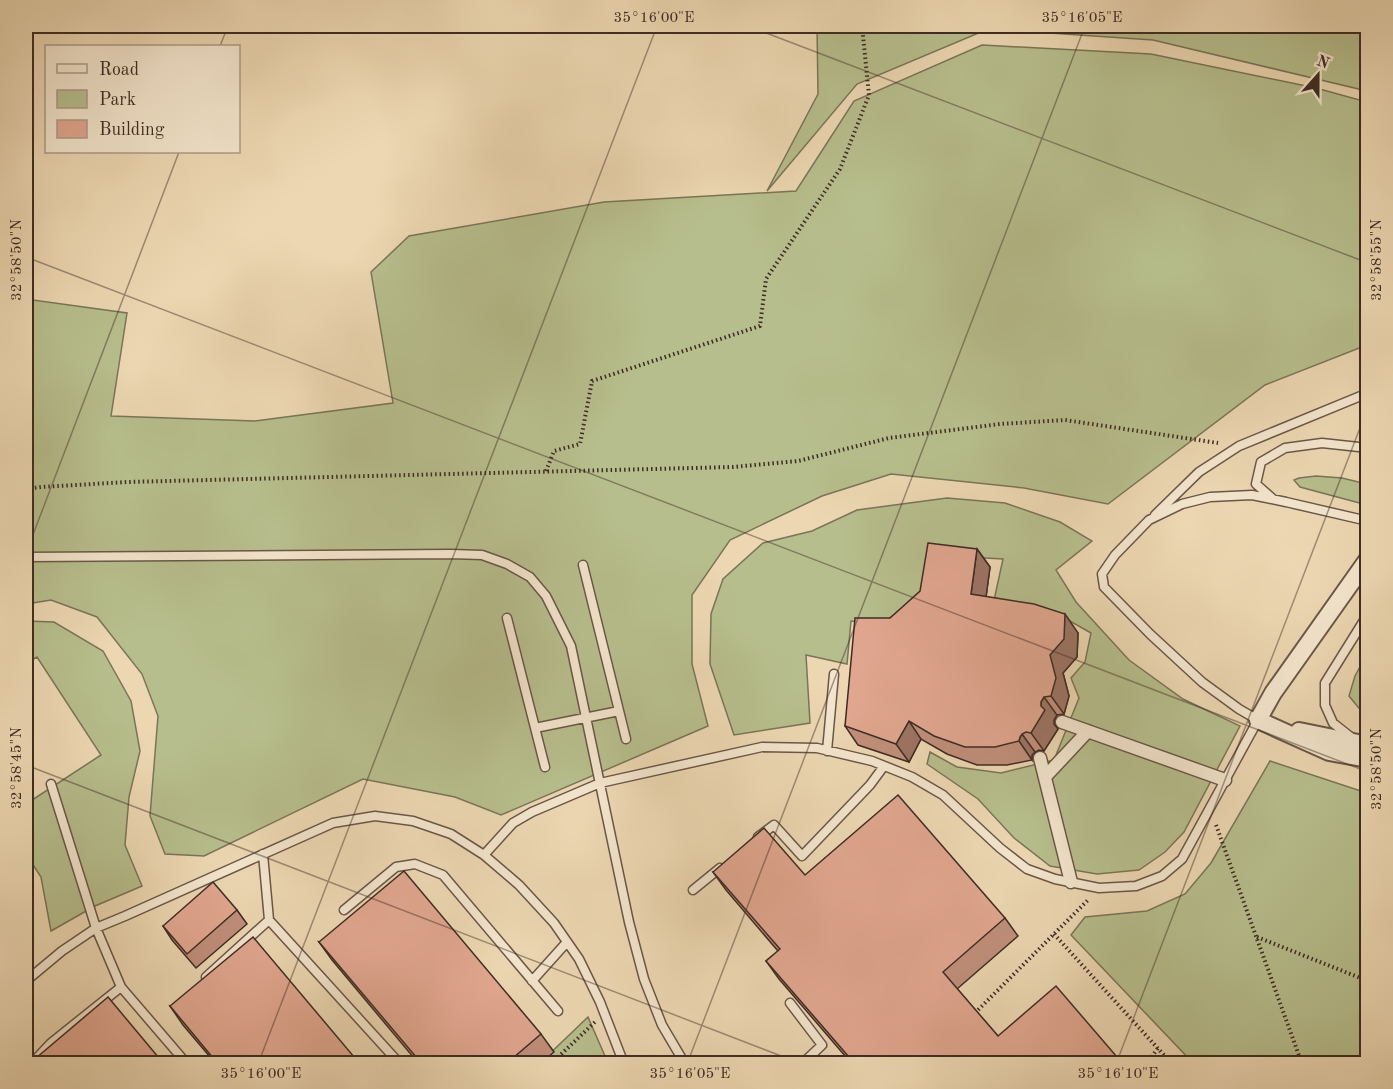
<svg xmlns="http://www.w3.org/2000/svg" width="1393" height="1089" font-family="'Old Standard TT',serif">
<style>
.green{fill:#b7be8d;stroke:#7a7558;stroke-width:1.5}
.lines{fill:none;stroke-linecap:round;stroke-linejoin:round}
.service-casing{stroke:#6a5748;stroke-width:11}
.pedestrian-casing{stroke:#6a5748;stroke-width:15}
.minor-casing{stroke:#6a5748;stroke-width:20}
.path{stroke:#3e2c24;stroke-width:4;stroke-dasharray:1.5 3;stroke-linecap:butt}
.service{stroke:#f3e5cd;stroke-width:8}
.pedestrian{stroke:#f3e5cd;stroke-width:12}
.minor{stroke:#f3e5cd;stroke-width:16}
.wall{fill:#c18f7b;stroke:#3e2c24;stroke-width:1.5}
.shaded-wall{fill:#9d7464;stroke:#3e2c24;stroke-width:1.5}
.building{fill:#e0a68f;stroke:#3e2c24;stroke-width:1.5}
.ticks{fill:none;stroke:#3e2c24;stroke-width:1.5;stroke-opacity:0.45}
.neatline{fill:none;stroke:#3e2c24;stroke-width:2}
.ticks-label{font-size:15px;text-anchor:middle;fill:#3e2c24}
</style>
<rect width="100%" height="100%" fill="#ecd7b2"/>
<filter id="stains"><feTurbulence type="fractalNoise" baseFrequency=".00333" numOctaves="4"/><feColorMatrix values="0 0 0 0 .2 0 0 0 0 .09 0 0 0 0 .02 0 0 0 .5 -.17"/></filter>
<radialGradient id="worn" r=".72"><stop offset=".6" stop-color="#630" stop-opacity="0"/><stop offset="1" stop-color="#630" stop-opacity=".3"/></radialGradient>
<path class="green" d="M817,26H1367V91L1153,40L988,29L857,84L767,191L818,94Z
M982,45L1151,54L1316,88L1367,102V345L1265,385L1108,504L1024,488L891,474L822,496L730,540L692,595V664L708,726L501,815L455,797L363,779L204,856L165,854L150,816L158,716L142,674L97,617L51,600L26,604V299L127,313L111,416L255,421L393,403L371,272L409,236L604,202L796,191L854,101Z
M1316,476L1342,478L1367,484V505L1300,487L1294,480L1299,478Z
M947,498L1005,503L1060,522L1092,541L1056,570L1076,602L1129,660L1183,699L1240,726L1184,832L1165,852L1139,870L1097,874L1050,866L1014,838L978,799L927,764L930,752L957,767L1001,773L1054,760L1079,698L1071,678L1085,662L1091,633L1054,612L993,605L1003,559L931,555L925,604L896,627L851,621L847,664L806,655L810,723L734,735L710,664L711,614L723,579L763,543L812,531L857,510Z
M26,621L54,622L103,651L131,701L140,751L129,797L125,845L142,886L95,906L51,931L41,877L26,854V804L101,755L37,657L26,663Z
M1367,654V718L1349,696L1355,676Z
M1270,761L1367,793V1063H1193L1071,935L1085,917L1147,911L1185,894L1211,863Z
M588,1017L608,1063L539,1064Z"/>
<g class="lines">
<g class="service-casing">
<path id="service" d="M1273,499L1256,484L1261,462L1285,448L1322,443L1368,448
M1155,515L1199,472L1239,446L1368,393
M26,557L451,554L482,555L507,564L530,577L546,596L571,646L629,922L644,979L662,1025L685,1064
M583,565L626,739
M507,618L545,767
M535,728L619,711
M1352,738L1333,723L1325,705V683L1368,614
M827,751L834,674
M51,784L96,928L121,987
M758,837L774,825L802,856L870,785L884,766
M263,854L269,920
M484,855L513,823L532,812L600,783L762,747L817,748L872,761L912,777L943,795L1000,848L1027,869L1055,879L1099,888L1136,886L1162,876L1182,859L1258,720L1239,709L1202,682L1150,634L1104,587L1102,574L1115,555L1149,520L1182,504L1210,497L1252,495L1286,502L1368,521
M693,890L720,868
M344,910L396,867L415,864L443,875L558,1011
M206,977L269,920L400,1064
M26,981L62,951L96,928L125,916L333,823L375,816L413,821L451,834L484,855L519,885L554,923L579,959L600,1002L624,1064
M532,981L567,942
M790,1003L822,1045L802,1064
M34,1064L35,1060L51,1043L121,987L187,1064"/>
</g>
<g class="pedestrian-casing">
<path id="pedestrian" d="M1062,722L1225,780
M1040,758L1071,882
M1045,777L1088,731"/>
</g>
<g class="minor-casing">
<path id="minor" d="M1258,720L1273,693L1368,559
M1258,720L1329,752L1368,759
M1299,731L1368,745"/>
</g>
<path class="path" d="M546,471L554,451L580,444L592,381L760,326L766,279L840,169L869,95L862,26
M26,489L41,487L127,482L733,467L798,461L889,438L1000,424L1065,420L1218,443
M1216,825L1302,1064
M1054,934L1172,1064
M1257,937L1368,981
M975,1013L1089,899
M556,1064L554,1061L595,1022
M1150,1064L1148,1062L1158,1048"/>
<use href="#service" class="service"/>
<use href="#pedestrian" class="pedestrian"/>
<use href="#minor" class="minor"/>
</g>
<path class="wall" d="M977,549L990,567L986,597L1078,633L1077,657L1063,673L1069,696L1064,714L1057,715L1054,720V724L1058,729L1044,751L1039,750L1035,752L1032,755V760L1007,765H977L947,754L921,739L909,762L858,745L845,726L890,618Z
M713,872L805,875L1005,918L1018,936L957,989L998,1036L1123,1064H852L779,979L766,961L778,951L726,890Z
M237,910L247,924L196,968L172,940L163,926Z
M319,942L541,1034L554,1052L540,1064H419L332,960Z
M170,1006L360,1064H216L183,1025Z"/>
<path class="shaded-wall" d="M977,549L990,567L984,612L971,594Z
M1065,614L1078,633L1077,657L1063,673L1069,696L1064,714L1051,696L1050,655Z
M1044,697L1057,715L1054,720V724L1058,729L1044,751L1031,733L1041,706V702Z
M909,721L921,739L909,762L896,744Z
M1022,734L1035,752L1032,755V760L1019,741L1020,737Z"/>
<path class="building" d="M928,543L977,549L971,594L1034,604L1065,614L1064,639L1050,655L1056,678L1051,696L1044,697L1041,702V706L1045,710L1031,733L1026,732L1022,734L1020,737L1019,741L995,747H965L934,736L909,721L896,744L845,726L855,618H890L920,591Z
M898,795L1005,918L943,972L998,1036L1056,986L1123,1064H855L766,961L780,949L713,872L764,828L805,875Z
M404,871L541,1034L506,1064H422L319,942Z
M213,882L237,910L187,954L163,926Z
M253,937L360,1064H218L170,1006Z
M108,997L164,1064H29Z"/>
<path class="ticks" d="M748,26L1368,263M220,46L228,26M26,257L1368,772M26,553L179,152M26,765L802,1064M258,1064L657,26M687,1064L1085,26M1116,1064L1368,407"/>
<rect width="1393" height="1089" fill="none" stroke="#ecd7b2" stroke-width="66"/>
<rect x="45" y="45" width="195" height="108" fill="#f3e5cd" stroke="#ab9b89" stroke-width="1.5"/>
<rect x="57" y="64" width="30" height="9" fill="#f3e5cd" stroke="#ab9b89" stroke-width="1.5"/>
<text x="99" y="75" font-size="18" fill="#3e2c24">Road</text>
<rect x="57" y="90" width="30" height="18" fill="#b7be8d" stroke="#ab9b89" stroke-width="1.5"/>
<text x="99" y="105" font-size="18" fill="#3e2c24">Park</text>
<rect x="57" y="120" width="30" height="18" fill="#e0a68f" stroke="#ab9b89" stroke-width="1.5"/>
<text x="99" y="135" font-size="18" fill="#3e2c24">Building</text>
<g transform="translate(1318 75) rotate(21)" stroke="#f3e5cd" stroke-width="4.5" paint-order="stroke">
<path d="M0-4.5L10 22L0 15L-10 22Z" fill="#3e2c24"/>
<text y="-9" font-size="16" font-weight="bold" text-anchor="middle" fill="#3e2c24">N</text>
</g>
<rect x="33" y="33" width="1327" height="1023" class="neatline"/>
<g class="ticks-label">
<text x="654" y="22">35°16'00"E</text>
<text x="1082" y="22">35°16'05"E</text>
<text transform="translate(16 260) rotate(-90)" y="5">32°58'50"N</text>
<text transform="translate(1376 260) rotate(-90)" y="5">32°58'55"N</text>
<text transform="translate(16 768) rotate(-90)" y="5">32°58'45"N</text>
<text transform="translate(1376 769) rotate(-90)" y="5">32°58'50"N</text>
<text x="261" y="1078">35°16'00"E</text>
<text x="690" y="1078">35°16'05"E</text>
<text x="1118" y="1078">35°16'10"E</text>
</g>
<rect width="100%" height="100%" filter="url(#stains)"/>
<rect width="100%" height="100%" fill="url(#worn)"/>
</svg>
